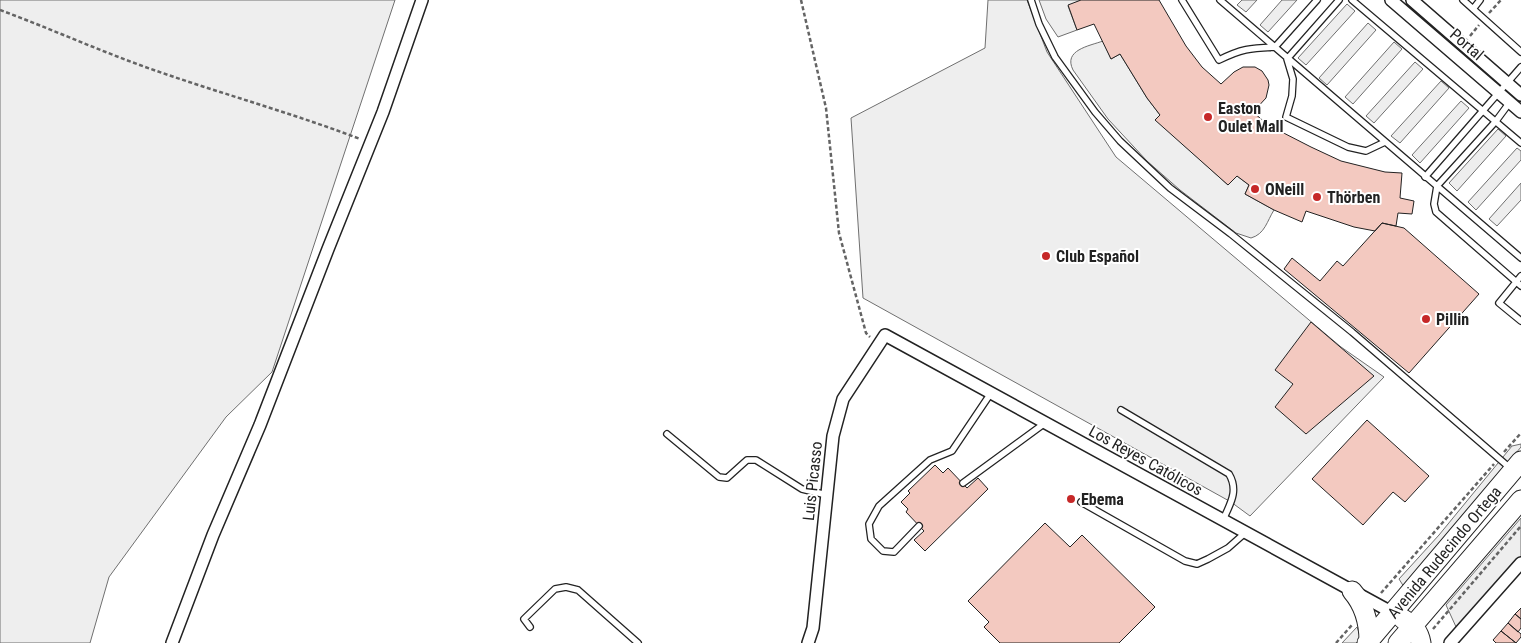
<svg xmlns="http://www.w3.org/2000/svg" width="1521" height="643" font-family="'Roboto Condensed',sans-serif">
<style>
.green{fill:#eee;stroke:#6f6f6f}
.building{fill:#f3c9c0;stroke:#222}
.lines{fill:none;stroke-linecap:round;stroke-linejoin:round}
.lane-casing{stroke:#222;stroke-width:8}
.street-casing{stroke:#222;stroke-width:14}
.primary-casing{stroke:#222;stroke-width:21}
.path{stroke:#646464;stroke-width:2.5;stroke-dasharray:4 2.5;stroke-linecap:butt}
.lane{stroke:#fff;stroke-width:5.5}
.street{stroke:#fff;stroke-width:11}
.primary{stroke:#fff;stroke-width:19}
.poi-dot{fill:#c62828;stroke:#fff;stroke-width:2}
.labels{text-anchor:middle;stroke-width:4;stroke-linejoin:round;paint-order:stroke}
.street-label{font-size:16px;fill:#222;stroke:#fff}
.poi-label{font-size:16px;font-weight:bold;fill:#222;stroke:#fff;text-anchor:start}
</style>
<rect width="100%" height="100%" fill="#fff"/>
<path class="green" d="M0,0H395L272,372L226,417L109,577L90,643H0Z
M988,0H1027L1047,52L1116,157L1341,347L1384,377L1250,516L1231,502L863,298L851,118L985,48Z
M1039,0H1081L1068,6L1077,30L1058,37L1046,19Z
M1242,0H1257L1246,12L1237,5Z
M1282,0H1297L1268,32L1260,25Z
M1347,4L1355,11L1306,65L1298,58Z
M1368,23L1376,30L1327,85L1319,78Z
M1103,41L1111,59L1120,54L1147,98L1160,115L1156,120L1228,185L1237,176L1249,185L1245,194L1274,210C1267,221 1265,234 1251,238L1236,233L1180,190L1147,161L1108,119L1073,70C1063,50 1089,46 1103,41Z
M1394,42L1402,49L1353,104L1345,97Z
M1415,62L1423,69L1374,123L1366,116Z
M1441,81L1449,88L1400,143L1391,136Z
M1461,101L1469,108L1420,163L1412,155Z
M1498,129L1506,136L1457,191L1449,183Z
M1517,148L1521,151V160L1476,210L1468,202Z
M1521,183V200L1497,226L1489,219Z
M1521,444V447L1404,587L1399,579L1439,535L1512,446Z
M1521,518V556L1457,629L1446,605Z
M1357,627L1361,638L1356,643H1342Z"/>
<path class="building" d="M1081,0H1159L1186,46L1202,67L1221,84L1234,72L1243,67H1255L1262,71L1268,80L1269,85L1266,98L1253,112L1268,125L1311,147L1341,161L1385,172L1402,173L1400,198L1414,201L1412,214L1398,213L1396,226L1382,223L1375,231L1354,227L1306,211L1302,222L1274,210L1245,194L1249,185L1237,176L1228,185L1155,120L1160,115L1147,98L1120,54L1111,59L1094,24L1077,30L1068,5Z
M1382,223L1404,228L1479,294L1409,373L1284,269L1292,258L1320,281L1337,261L1343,266Z
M1311,322L1374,376L1306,434L1275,407L1293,384L1275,370Z
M1367,420L1429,476L1405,502L1393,492L1363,525L1312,479Z
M935,465L943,473L948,468L967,488L978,478L988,489L925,551L914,540L924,531L906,512L908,509L901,502L910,493L908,491Z
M1045,523L1070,547L1082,535L1155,607L1119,643H1000L984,627L989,622L968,601Z
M1521,608V619L1515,614Z
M1515,614L1521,619V628L1518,632L1508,623Z
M1508,623L1521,634V637L1516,643L1501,631Z
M1501,631L1516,643H1496L1493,640Z"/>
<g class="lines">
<g class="lane-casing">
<path id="lane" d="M1031,0L1039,24L1055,57L1095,112L1120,141L1170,188L1231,234L1352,332L1510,468
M1182,0L1219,60C1241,49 1250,48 1275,47L1317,0
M1220,0L1521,258
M1339,0L1287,59L1293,79L1292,96L1286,117L1348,147L1366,151L1385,142
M1352,0L1521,143
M1463,0L1521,52
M1473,9L1480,0
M1510,102L1496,121L1437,186L1434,204L1436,212L1521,286
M1425,177L1521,67
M1521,276L1499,303L1521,321
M1121,410L1229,474C1239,491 1230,504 1223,520
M667,434L719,477L727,478L747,460H756L802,489L827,495
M963,483L1045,423
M1081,502L1185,561L1197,564L1208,559L1228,548L1245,533
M919,526L894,552L883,551L871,539L869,524L879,506L930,460L952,451L991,393
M530,627L524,619L555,589L566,587L578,590L638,643"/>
</g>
<g class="street-casing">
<path id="street" d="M1391,0L1521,112
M1412,0L1521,95
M172,643L213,535L260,425L328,249L383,112L422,0
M808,643L813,628L833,436L843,399L885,335L1393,613
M1450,643L1521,563"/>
</g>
<g class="primary-casing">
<path id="primary" d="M1352,591C1365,606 1369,622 1369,641
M1403,619C1413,625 1419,631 1421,643
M1367,643L1521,461
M1398,643L1521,500"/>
</g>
<path class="path" d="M801,0L826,108L839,233L866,333L870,337
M0,10C46,27 91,47 137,64C211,91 287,111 360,139
M1489,13L1501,0
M1470,36L1479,25
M1504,452L1521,433
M1381,593L1494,464
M1433,629L1521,526
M1336,643L1352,625"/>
<use href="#lane" class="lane"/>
<use href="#street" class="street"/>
<use href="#primary" class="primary"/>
</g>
<g class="poi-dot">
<circle cx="1208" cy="117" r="5"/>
<circle cx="1255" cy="189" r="5"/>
<circle cx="1317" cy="197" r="5"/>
<circle cx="1046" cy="256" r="5"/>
<circle cx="1426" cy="319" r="5"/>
<circle cx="1071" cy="499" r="5"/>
</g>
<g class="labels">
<g class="street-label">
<text transform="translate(1467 44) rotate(41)" y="6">Portal</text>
<text transform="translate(1146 460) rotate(29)" y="6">Los Reyes Católicos</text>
<text transform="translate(812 481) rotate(-84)" y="6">Luis Picasso</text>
<text transform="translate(1444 552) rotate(-50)" y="6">Avenida Rudecindo Ortega</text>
</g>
<g class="poi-label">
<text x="1218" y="114">Easton<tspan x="1218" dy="18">Oulet Mall</tspan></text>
<text x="1265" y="195">ONeill</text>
<text x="1327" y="203">Thörben</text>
<text x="1056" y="262">Club Español</text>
<text x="1436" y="325">Pillin</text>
<text x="1081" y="505">Ebema</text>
</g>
</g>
</svg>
